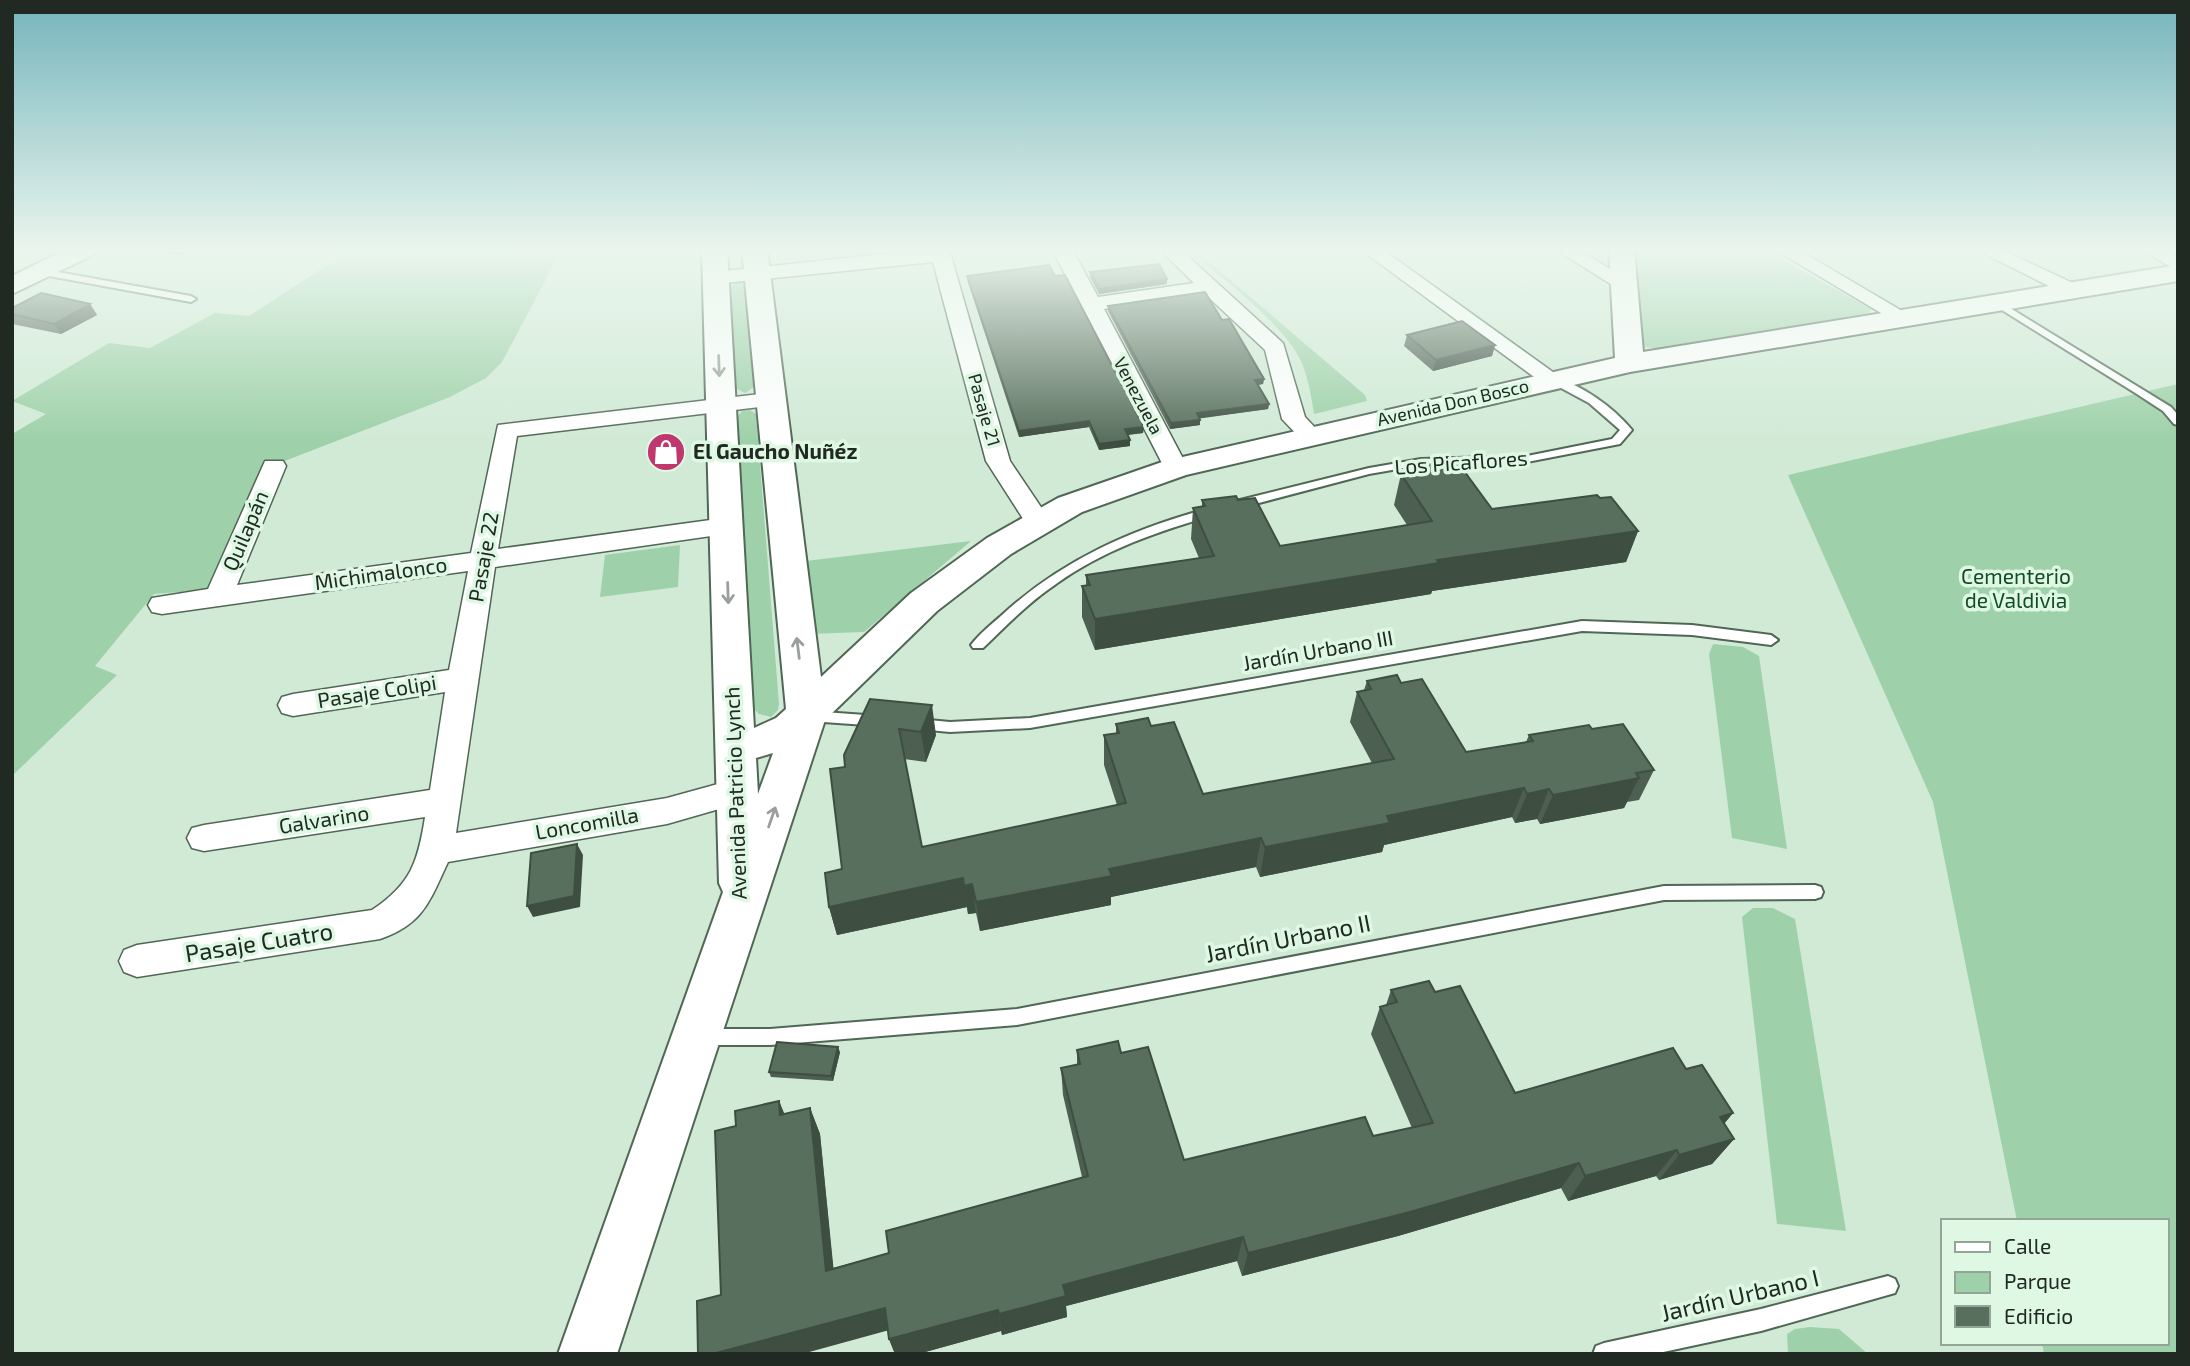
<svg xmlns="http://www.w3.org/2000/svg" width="2190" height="1366" font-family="'Exo 2',sans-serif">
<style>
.green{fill:#9ed1a9}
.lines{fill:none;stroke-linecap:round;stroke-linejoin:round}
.lane-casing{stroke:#516755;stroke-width:4}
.street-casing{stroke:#516755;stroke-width:3}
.secondary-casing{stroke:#516755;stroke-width:4}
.lane{fill:#fff;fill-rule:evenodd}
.street{fill:#fff;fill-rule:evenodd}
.secondary{fill:#fff;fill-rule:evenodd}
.wall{fill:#4d5f50}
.shaded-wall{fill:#3e4e41}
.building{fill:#596f5d;stroke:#3e4e41;stroke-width:2}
.oneway{stroke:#9b9f9c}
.labels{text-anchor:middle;stroke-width:7;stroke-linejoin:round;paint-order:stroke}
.far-street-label{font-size:18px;fill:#202922;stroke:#def8e3}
.poi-label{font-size:21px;font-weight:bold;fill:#202922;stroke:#def8e3;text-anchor:start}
.street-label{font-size:21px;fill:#202922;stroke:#def8e3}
.park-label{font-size:21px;fill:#124c27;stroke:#def8e3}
.near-street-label{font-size:24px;fill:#202922;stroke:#def8e3}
</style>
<rect width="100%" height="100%" fill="#d1ead6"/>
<path class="green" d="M352,249H562L502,362L486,378L450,397L264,469L232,544L207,590L154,594L95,666L117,675L12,776V434L46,414L12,401L109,343L150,348L215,313L249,316Z
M1186,249H1194L1365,395L1367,401L1314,414C1311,395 1308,375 1299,357C1277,318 1221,277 1186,249Z
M1633,249H1763L1871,309L1869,313L1660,349L1645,347L1642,339Z
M741,282L747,289L754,387L745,393L735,388L729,291V286Z
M2178,384V1354H2044L2042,1343H2167V1221H2017L1933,802L1788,475Z
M750,410L756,414L779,704L778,710L771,717L759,714L752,707L737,417L742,411Z
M971,541L864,632L808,634L806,561Z
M680,545L678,587L600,597L605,555Z
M1713,644L1743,647L1759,656L1787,849L1732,838L1709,654Z
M1753,908H1773L1795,919L1846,1231L1777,1224L1742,917Z
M1810,1327L1839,1329L1868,1354H1788L1787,1334L1795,1329Z"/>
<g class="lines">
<g class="lane-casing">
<path id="lane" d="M41,269L191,296L196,299L191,302L38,274V270Z
M1997,300L2171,407L2178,415V425L2174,424L2163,411L2137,394L1994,305V301Z
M1554,377C1583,386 1612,406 1632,430L1620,444L1527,462L1421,465L1369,474L1240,508L1234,504L1236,501L1369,468L1421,459L1527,456L1612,439L1620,430L1589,403L1550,382V378Z
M1210,508L1216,512L1214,515C1159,531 1103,550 1056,584C1029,602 1006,626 983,648H973L971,645C979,634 992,624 1002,615C1062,560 1132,529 1210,508Z
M1582,621L1692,625L1771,635L1778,640L1771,645L1692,635L1582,631L1030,728L950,732L918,729L913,728L911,724L913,720L918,719L950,722L1030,718Z
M809,711L880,716L885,717L887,721L885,725L880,726L809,721L804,720L802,716L804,712Z
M1815,885L1821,887L1823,892L1821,897L1815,899L1664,900L1017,1025L770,1045H702L696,1043L693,1037L696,1031L702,1029H770L1017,1009L1664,886Z
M1888,1276L1895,1279L1898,1286L1895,1293L1761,1331L1654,1354H1593L1596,1346L1604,1343L1761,1309Z"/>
</g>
<g class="street-casing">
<path id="street" d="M929,249H949L1010,461L1051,522L1047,528H1029L986,461L933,262L715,284L705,278L715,272Z
M1052,249H1072L1098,297L1194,283L1159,249H1180L1283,343L1305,417L1323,436L1319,441H1303L1282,419L1265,350L1205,294L1104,309L1188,468L1185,473H1167Z
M1360,249H1382L1564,380L1553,387L1545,385Z
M1555,249H1578L1634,284L1624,290L1617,288Z
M1774,249H1797L1914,318L1903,324L1896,322Z
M1975,249H2000L2079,286L2082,290L2079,294H2065Z
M2140,249H2164L2178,257V271Z
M769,393L777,395L781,400L777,405L517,436L498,549L725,518L734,520L738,526L734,532L725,534L495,567L456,833L667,798L736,779L747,783L752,792L747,801L667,824L448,862C430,900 424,924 380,939L137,977L124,972L119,961L124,950L137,945L372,910C411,884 418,862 425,817L204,851L192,848L187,838L192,828L204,825L430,790L445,692L293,716L282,713L278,705L282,697L293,694L449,670L468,571L162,614L152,612L148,605L152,598L208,589L265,461H283L286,466L237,585L471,553L498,425Z"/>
</g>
<g class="secondary-casing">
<path id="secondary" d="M67,249H99L95,254L12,294V276Z
M702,249H727L754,728L776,718L786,709L742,249H767L821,677L911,593L987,538L1058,498L1165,461L1615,358L1609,249H1634L1643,352L2178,265V281L1630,372L1186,475L1082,512L1011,554L937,611L825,720L617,1354H558L723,892L719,883ZM773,753L758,794L756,758Z"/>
</g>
<use href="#lane" class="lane"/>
<use href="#street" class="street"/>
<use href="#secondary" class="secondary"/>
</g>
<path class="wall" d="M149,249H190L179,255Z
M1090,272L1167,279V284L1099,294L1090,277Z
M967,276H1055L1144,427L1143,433L1128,435L1130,446L1099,450L1089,427L1019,437L968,282Z
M90,304L97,315L61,334L12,324V308Z
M1108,306L1222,320L1264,379L1263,384L1258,385L1269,404L1268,409L1199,418L1200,425L1170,429L1108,311Z
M1407,335L1495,345L1492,356L1433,371L1404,346Z
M1408,467H1443L1492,509L1600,498L1638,531L1626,562L1432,591L1431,594L1095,650L1082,617V586L1086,585V575L1199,558L1191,539L1193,508L1202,507V500H1238L1280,546L1407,525L1394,505L1401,474L1407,473Z
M1367,681L1401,683L1466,752L1526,742L1529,735L1592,729L1654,770L1639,800L1627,802L1624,808L1540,824L1537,819L1515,823L1512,817L1384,845L1382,852L1260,877L1256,867L1111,897V905L980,931L976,913L968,914L967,907L837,935L829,907L842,869L845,767L870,699L936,735L926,762L904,759L922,847L1117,805L1104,765V735L1116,733V724L1151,726L1203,794L1372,763L1350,722L1357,692L1364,690Z
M1391,990L1435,992L1515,1093L1686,1069L1733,1113L1724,1124L1734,1139L1712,1164L1659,1180L1656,1176L1568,1201L1561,1188L1398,1236L1242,1276L1237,1261L1066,1306L1067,1317L1002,1335L1001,1331L918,1354H895L889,1339L888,1331L721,1295L736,1126L779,1101L784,1114L810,1108L820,1134L833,1268L889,1253L1082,1177L1063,1095L1061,1068L1077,1065V1050L1121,1053L1184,1160L1373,1136L1412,1128L1371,1034L1380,1007L1386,1005Z
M840,1052L833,1081L771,1077L769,1072Z"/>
<path class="shaded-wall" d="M175,249H190L179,255Z
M1167,279V284L1099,294V289Z
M90,304L97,315L61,334L54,324Z
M1495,345L1492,356L1433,371L1436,360Z
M1264,379L1263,384L1254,385L1255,380Z
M1269,404L1268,409L1196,419L1197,413Z
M1200,420V425L1170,429L1171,423Z
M1089,421V427L1019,437V431Z
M1144,427L1143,433L1125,435V429Z
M1130,440V446L1099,450V444Z
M1638,531L1626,562L1432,591L1431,594L1095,650V619L1437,560Z
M932,705L936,735L926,762L921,732Z
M1639,778L1624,808L1540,824L1553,795Z
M1524,788L1512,817L1384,845L1382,852L1260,877L1265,847L1387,816Z
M1549,789L1537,819L1515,823L1527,794Z
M1261,838L1256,867L1111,897V905L980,931L976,902L1109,869Z
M577,844L583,855L580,907L533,917L527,906Z
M963,878L967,907L837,935L829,907Z
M972,884L976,913L968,914L964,886Z
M838,1047L840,1052L833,1081L831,1076Z
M779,1101L790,1127L780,1115Z
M810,1108L820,1134L836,1293L826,1271Z
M1733,1113L1711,1139L1720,1117Z
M1734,1139L1712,1164L1659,1180L1679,1155Z
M1677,1150L1656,1176L1568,1201L1585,1176Z
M1579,1163L1561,1188L1398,1236L1242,1276L1248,1253Z
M1243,1237L1237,1261L1066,1306L1067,1317L1002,1335L999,1314L1063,1285Z
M885,1308L893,1329L802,1354H712Z
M998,1310L1001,1331L918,1354H895L889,1339Z"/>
<path class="building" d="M1159,264L1167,279L1099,289L1090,272Z
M1049,265L1055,276L1065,275L1144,427L1125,429L1130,440L1099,444L1089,421L1019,431L967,276Z
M1205,292L1222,320L1229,319L1264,379L1255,380L1269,404L1197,413L1200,420L1171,423L1108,306Z
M41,293L90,304L54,324L12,314V308Z
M1462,321L1495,345L1436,360L1407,335Z
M1440,463L1443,467L1459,464L1492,509L1597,495L1600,498L1611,497L1638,531L1437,560L1439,563L1095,619L1082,586L1090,585L1086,575L1214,556L1193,508L1205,506L1202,500L1236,496L1238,500L1255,498L1280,546L1432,521L1401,474L1412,473L1408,467Z
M1397,675L1401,683L1422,679L1466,752L1533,741L1529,735L1589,725L1592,729L1623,724L1654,770L1636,773L1639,778L1553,795L1549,789L1527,794L1524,788L1387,816L1390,823L1265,847L1261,838L1109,869L1112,876L976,902L972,884L964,886L963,878L829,907L825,873L842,869L830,769L845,767L844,755L870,699L932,705L921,732L899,729L922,847L1126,803L1104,735L1119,733L1116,724L1148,718L1151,726L1174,722L1203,794L1394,759L1357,692L1371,689L1367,681Z
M577,844L574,896L527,906L531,853Z
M1429,981L1435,992L1460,986L1515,1093L1673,1048L1686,1069L1702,1065L1733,1113L1720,1117L1734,1139L1679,1155L1677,1150L1585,1176L1579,1163L1410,1212L1248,1253L1243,1237L1063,1285L1066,1296L999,1314L998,1310L889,1339L885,1308L712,1354H698L697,1301L721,1295L715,1131L736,1126L735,1111L779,1101L780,1115L810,1108L826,1271L889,1253L886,1231L1088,1176L1061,1068L1080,1064L1077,1050L1118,1041L1121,1053L1148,1047L1184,1160L1365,1117L1373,1136L1433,1123L1380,1007L1397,1002L1391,990Z
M777,1042L838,1047L831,1076L769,1072Z"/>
<defs><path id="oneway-shaft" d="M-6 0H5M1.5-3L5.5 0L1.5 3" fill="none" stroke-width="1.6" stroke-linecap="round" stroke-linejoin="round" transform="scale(1.75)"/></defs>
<g class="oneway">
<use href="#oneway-shaft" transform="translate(719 366) rotate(88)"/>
<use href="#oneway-shaft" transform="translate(728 593) rotate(88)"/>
<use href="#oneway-shaft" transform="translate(798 648) rotate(-97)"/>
<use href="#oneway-shaft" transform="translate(772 817) rotate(-71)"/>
</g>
<linearGradient id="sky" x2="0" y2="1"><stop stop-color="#74b4bc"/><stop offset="0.57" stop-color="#eaf6ed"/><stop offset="1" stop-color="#eaf6ed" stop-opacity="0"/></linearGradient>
<rect width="2190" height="440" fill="url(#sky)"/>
<defs>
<g id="shop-disc" transform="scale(2.0125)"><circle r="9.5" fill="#c0366f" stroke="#def8e3"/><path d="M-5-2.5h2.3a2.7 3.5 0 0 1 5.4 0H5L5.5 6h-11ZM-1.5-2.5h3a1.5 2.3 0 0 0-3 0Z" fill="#fff"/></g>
</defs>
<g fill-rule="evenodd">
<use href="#shop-disc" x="666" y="452"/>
</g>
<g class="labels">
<g class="far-street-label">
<text transform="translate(1138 396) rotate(62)" y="6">Venezuela</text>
<text transform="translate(1453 403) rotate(-13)" y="6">Avenida Don Bosco</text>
<text transform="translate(984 410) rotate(74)" y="6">Pasaje 21</text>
</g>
<g class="poi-label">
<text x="693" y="459">El Gaucho Nuñéz</text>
</g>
<g class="street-label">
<text transform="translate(1461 463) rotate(-4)" y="7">Los Picaflores</text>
<text transform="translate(246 531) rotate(-67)" y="7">Quilapán</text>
<text transform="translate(484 557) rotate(-80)" y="7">Pasaje 22</text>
<text transform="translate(381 574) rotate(-8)" y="7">Michimalonco</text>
<text transform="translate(1318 651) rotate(-10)" y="7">Jardín Urbano III</text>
<text transform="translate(377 692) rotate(-9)" y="7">Pasaje Colipi</text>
<text transform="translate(736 793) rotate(-92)" y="7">Avenida Patricio Lynch</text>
<text transform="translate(324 820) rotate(-9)" y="7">Galvarino</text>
<text transform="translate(587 824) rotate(-10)" y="7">Loncomilla</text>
</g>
<g class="park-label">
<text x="2016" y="584">Cementerio<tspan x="2016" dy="24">de Valdivia</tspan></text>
</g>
<g class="near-street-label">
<text transform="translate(1288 939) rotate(-11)" y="8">Jardín Urbano II</text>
<text transform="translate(259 943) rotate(-9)" y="8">Pasaje Cuatro</text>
<text transform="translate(1740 1296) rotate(-13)" y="8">Jardín Urbano I</text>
</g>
</g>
<rect width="2190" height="1366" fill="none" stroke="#202922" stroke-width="28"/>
<rect x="1941" y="1219" width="228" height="126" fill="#def8e3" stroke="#92a596" stroke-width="2"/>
<rect x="1955" y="1242" width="35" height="10" fill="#ffffff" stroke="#92a596" stroke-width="2"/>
<text x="2004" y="1254" font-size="21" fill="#202922">Calle</text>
<rect x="1955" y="1272" width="35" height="21" fill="#9ed1a9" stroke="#92a596" stroke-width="2"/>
<text x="2004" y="1289" font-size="21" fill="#202922">Parque</text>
<rect x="1955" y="1306" width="35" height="21" fill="#596f5d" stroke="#92a596" stroke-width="2"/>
<text x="2004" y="1324" font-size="21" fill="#202922">Edificio</text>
</svg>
